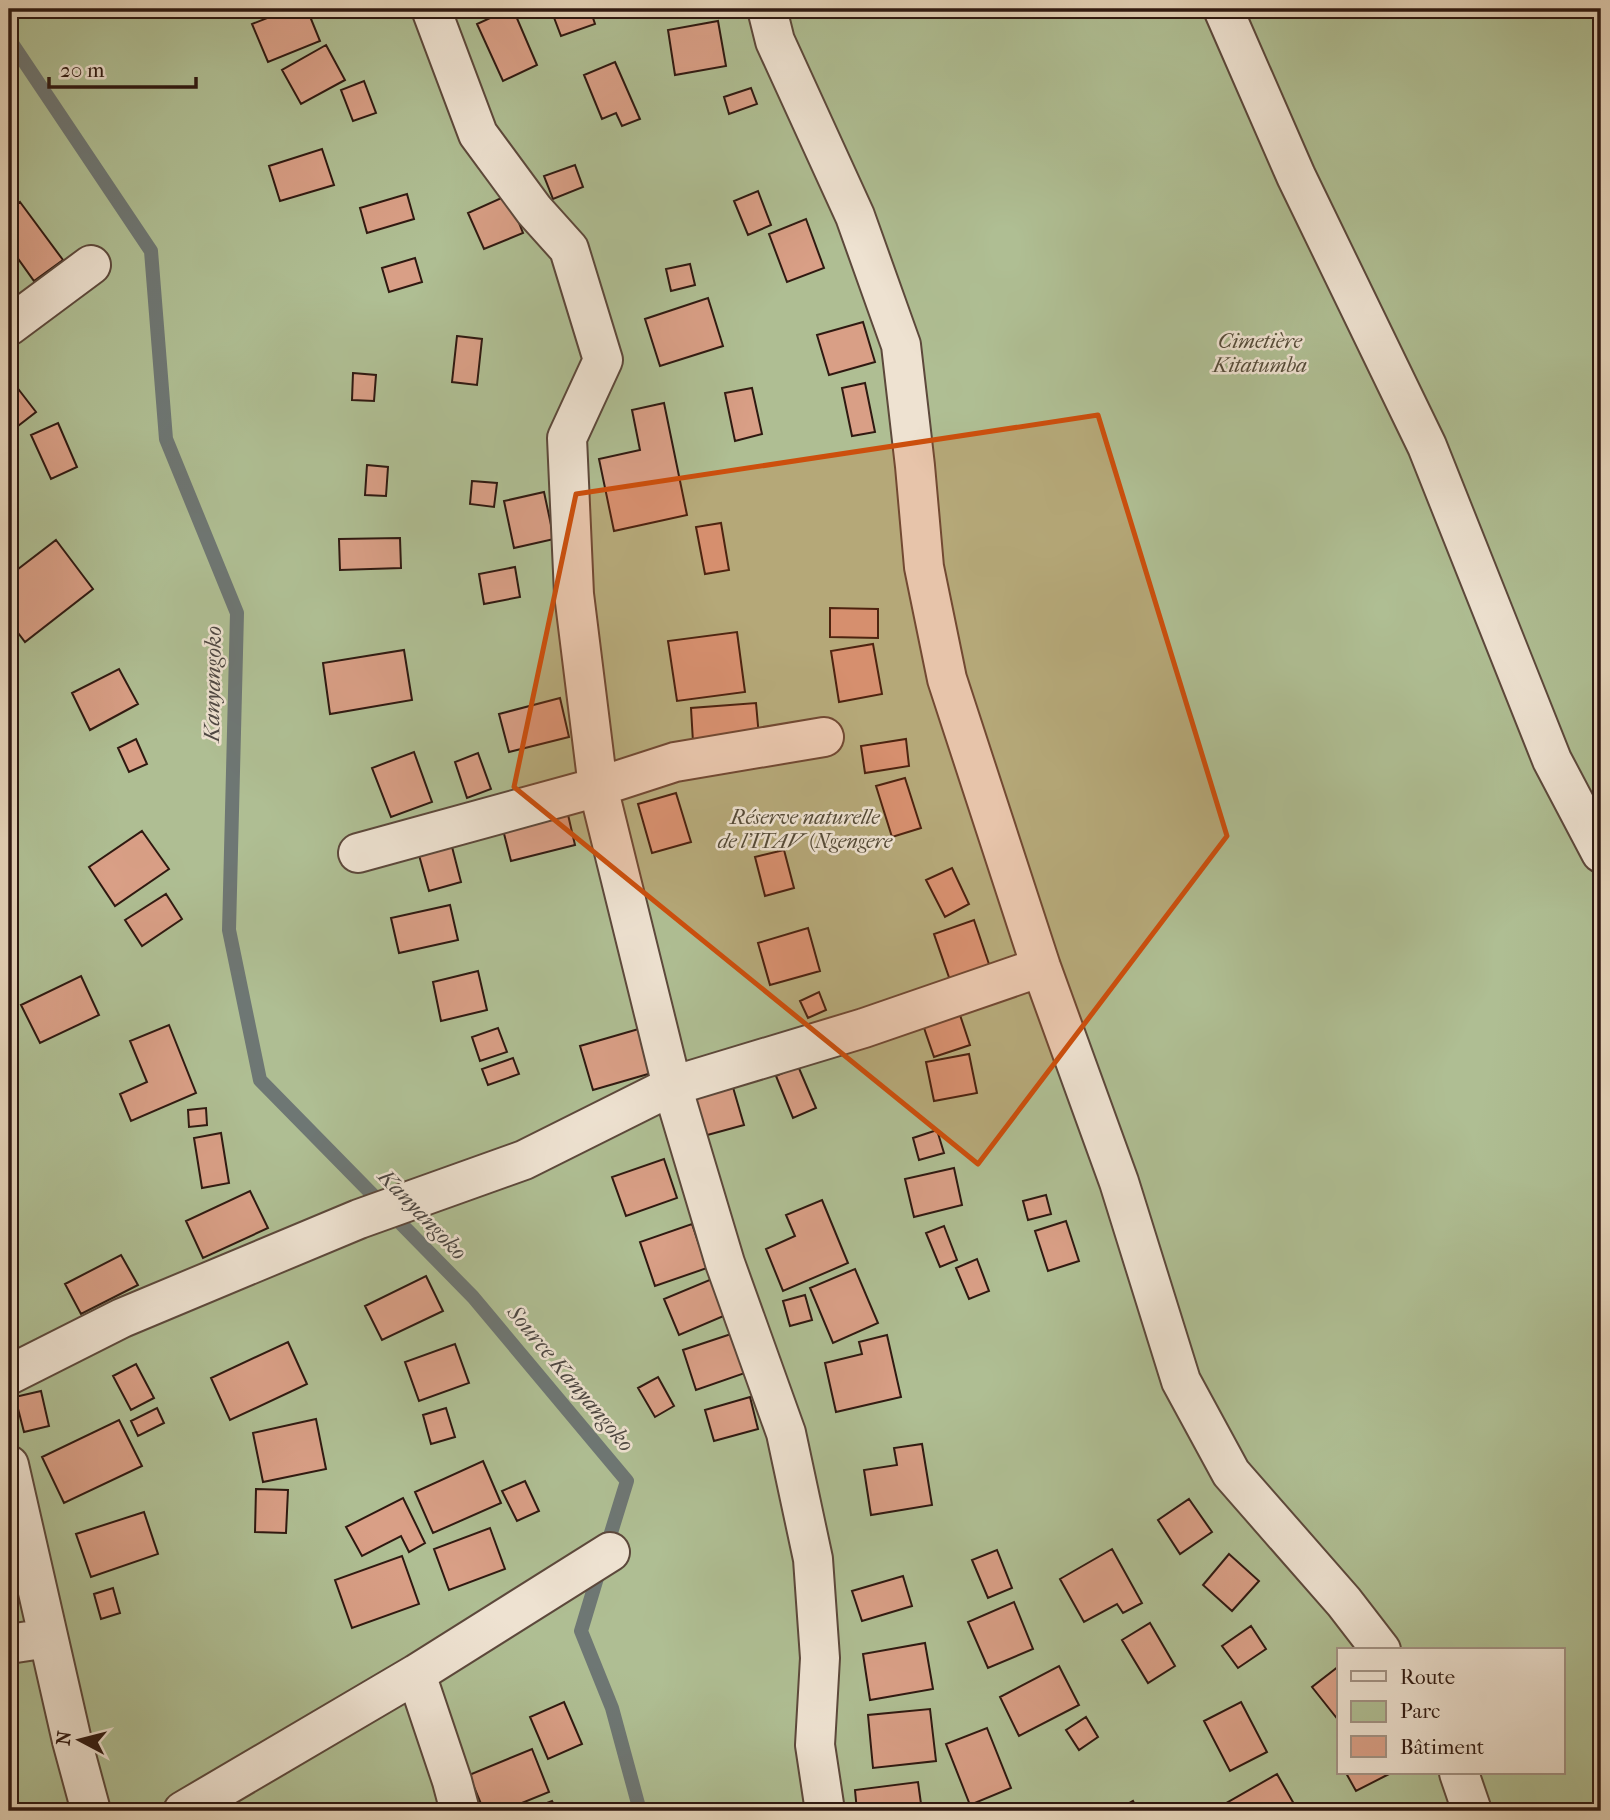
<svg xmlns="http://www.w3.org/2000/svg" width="1610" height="1820" font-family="'IM FELL French Canon',serif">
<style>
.green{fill:#afbe93;stroke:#6f6c52;stroke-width:2;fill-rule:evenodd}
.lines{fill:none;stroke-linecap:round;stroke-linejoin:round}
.stream{stroke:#6e7774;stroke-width:14}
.building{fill:#d99f86;stroke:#2f1911;stroke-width:2}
.minor-casing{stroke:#5c483b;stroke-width:42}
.minor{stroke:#eee2d1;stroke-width:38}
.marked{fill:#cc4f0d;fill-opacity:0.2;stroke:#cc4f0d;stroke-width:5;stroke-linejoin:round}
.labels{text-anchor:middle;stroke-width:5;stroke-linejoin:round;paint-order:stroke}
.park-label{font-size:21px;font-style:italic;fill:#554b38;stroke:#eee2d1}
.water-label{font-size:23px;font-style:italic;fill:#4e4843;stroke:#eee2d1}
</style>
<rect width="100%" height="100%" fill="#e5d3b8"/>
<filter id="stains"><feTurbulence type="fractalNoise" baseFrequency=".00286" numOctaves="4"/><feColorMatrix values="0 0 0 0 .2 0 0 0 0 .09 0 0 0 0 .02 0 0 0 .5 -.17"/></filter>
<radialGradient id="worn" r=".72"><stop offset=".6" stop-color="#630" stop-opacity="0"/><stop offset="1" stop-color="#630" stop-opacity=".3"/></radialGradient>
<path class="green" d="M9,9H1601V1811H9ZM1339,1650H1563V1773H1339Z"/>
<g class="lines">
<path class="stream" d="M9,39L151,251L166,439L237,613L229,930L260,1080L473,1297L627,1481L606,1549
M600,1568L581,1631L612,1708L640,1811"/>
</g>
<path class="building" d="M290,9H307L320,41L268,62L252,24Z
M510,9H513L537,65L503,81L477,24Z
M572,9H590L595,24L561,36L553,15Z
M642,9H679V12L643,16Z
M718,21L726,66L675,75L668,30Z
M326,45L345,80L301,104L282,70Z
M615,62L640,119L622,126L616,113L602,119L584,75Z
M364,81L376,113L353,121L341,90Z
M751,88L757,104L729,114L724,97Z
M322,149L334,185L280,201L269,166Z
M575,165L583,187L553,199L544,176Z
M758,191L771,225L748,235L734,201Z
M407,194L414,219L367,233L360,208Z
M508,195L523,233L484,249L468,213Z
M20,202L63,260L34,281L9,246V211Z
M806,219L824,268L787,282L769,234Z
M415,258L422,282L389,292L382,268Z
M690,264L695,285L671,291L666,269Z
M708,298L723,346L660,366L645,319Z
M863,322L875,362L829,375L817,335Z
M457,336L482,339L477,385L452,382Z
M353,373L376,375L374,401L352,400Z
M9,377L36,412L9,433Z
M865,383L875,432L852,436L842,388Z
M752,388L762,434L735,441L725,393Z
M664,403L687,515L614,531L599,459L640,450L632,410Z
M58,423L77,467L51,479L31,435Z
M367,465L388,467L386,496L365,495Z
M472,481L497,483L494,507L470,504Z
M544,492L554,539L514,548L504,501Z
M721,523L729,570L705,574L696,527Z
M400,538L401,568L340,570L339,539Z
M56,540L93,589L25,642L9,621V576Z
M515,567L520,597L484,604L479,574Z
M830,608L878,609V638L830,637Z
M737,632L745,692L677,701L668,641Z
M873,644L882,694L839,702L831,651Z
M404,650L412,700L330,714L323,663Z
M119,669L138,704L90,730L72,693Z
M560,698L569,737L509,752L499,714Z
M756,703L759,737L693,742L691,708Z
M136,739L147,764L129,772L118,748Z
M906,739L909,766L865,773L861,746Z
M414,752L432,802L391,817L372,768Z
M478,753L491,789L467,798L455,762Z
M905,778L921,828L892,837L876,786Z
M676,793L691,842L652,853L638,804Z
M566,806L575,845L511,861L501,822Z
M142,831L169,869L115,906L89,867Z
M450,839L461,882L429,891L417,848Z
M784,850L794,888L765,896L755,857Z
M952,868L969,904L945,917L926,880Z
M166,894L182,919L142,946L125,920Z
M450,905L458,940L399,953L391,918Z
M974,920L991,970L951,983L934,934Z
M808,928L820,971L770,985L758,943Z
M478,971L487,1010L441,1021L433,982Z
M81,976L99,1015L40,1043L21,1005Z
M819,992L826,1010L808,1018L800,1001Z
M958,1009L970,1045L934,1057L922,1022Z
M169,1025L196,1093L131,1121L120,1094L147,1082L130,1041Z
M498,1028L507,1052L480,1061L472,1037Z
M642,1028L655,1072L593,1090L580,1046Z
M969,1054L977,1093L934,1101L926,1062Z
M513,1058L519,1074L488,1085L482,1069Z
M798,1066L816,1108L793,1118L776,1076Z
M732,1084L744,1125L700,1137L689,1096Z
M206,1108L207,1125L189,1127L188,1110Z
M937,1130L944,1153L919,1160L913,1138Z
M221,1133L229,1183L202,1188L194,1138Z
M664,1159L677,1198L626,1216L612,1177Z
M954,1168L962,1205L914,1217L905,1179Z
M250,1191L268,1228L203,1258L186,1221Z
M1046,1195L1051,1214L1028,1220L1023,1201Z
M822,1200L848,1263L783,1291L766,1249L795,1236L786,1215Z
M1066,1221L1079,1261L1048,1271L1035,1231Z
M692,1224L707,1268L655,1286L640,1242Z
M944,1226L957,1260L940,1267L926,1233Z
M121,1255L138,1285L81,1314L65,1284Z
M977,1259L989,1291L969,1299L956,1268Z
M855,1269L878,1323L833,1343L810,1288Z
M426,1276L443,1311L382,1340L365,1306Z
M712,1279L726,1315L679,1335L664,1299Z
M805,1295L812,1320L790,1326L783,1301Z
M731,1334L745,1373L696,1390L683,1350Z
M887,1335L901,1397L836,1412L825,1363L862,1354L859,1342Z
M288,1342L307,1384L230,1420L211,1378Z
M455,1344L469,1383L419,1401L405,1362Z
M136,1364L154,1398L131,1410L113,1376Z
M658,1377L674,1406L655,1417L638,1388Z
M41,1391L49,1426L24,1432L15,1397Z
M750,1397L758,1429L714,1441L705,1410Z
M157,1408L164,1423L138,1436L131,1421Z
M446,1408L455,1437L431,1444L423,1415Z
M316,1419L326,1469L263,1482L253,1433Z
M119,1420L142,1466L64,1503L42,1457Z
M922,1444L932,1505L871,1515L864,1470L897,1465L894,1448Z
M483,1461L501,1503L433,1533L415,1492Z
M525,1481L539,1511L517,1521L502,1491Z
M256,1489L288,1490L286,1533L255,1532Z
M403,1498L425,1543L409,1552L401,1536L362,1556L346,1527Z
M1189,1499L1212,1532L1180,1554L1158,1520Z
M144,1512L158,1554L91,1577L76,1534Z
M490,1528L505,1569L449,1590L434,1549Z
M1112,1549L1142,1603L1123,1613L1117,1604L1084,1622L1060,1579Z
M997,1550L1012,1588L988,1598L972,1560Z
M1229,1554L1259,1581L1232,1611L1203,1585Z
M402,1556L419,1604L352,1628L335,1580Z
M903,1576L912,1606L862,1621L852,1591Z
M113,1588L120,1613L101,1619L94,1594Z
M1014,1602L1033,1649L988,1668L968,1622Z
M1150,1623L1175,1666L1148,1683L1122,1640Z
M1251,1626L1266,1649L1238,1668L1222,1646Z
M925,1643L933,1689L870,1700L863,1654Z
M1059,1666L1079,1705L1019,1736L1000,1697Z
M1339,1666V1721L1312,1687Z
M9,1678H14V1779H9Z
M564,1702L582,1744L548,1759L530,1717Z
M1241,1702L1267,1752L1230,1771L1204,1721Z
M930,1709L936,1761L873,1768L868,1715Z
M1086,1717L1098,1737L1079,1750L1066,1730Z
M987,1728L1011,1788L970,1805L946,1744Z
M532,1749L549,1792L502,1811H484L469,1775Z
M1597,1770H1601V1811H1598Z
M1346,1773H1391L1356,1791Z
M1277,1774L1298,1811H1226L1223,1805Z
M918,1782L922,1811H857L855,1790Z
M552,1801L557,1811H526Z
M1133,1801L1138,1811H1115Z"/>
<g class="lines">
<g class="minor-casing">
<path id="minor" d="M431,9L478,134L534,210L569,249L603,360L567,438L574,594L598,787L672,1086L725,1263L786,1433L813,1559L820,1658L815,1745L825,1811
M767,9L775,41L855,216L901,345L915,466L924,567L947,679L1041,967L1119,1182L1181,1381L1231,1473L1344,1602L1381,1650
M1223,9L1296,176L1427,446L1552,760L1601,853
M9,326L91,265
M358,853L598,787L675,762L824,737
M9,1375L122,1318L359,1219L524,1160L672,1086L864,1028L1041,967
M9,1465L72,1741L91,1811
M9,1644L48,1638
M416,1674L610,1552
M1459,1773L1472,1811
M183,1811L416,1674L452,1781L460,1811"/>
</g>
<use href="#minor" class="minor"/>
</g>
<path class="marked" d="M1098,415L1227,836L978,1164L514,787L576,494Z"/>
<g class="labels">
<g class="park-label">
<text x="1260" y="348">Cimetière<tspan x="1260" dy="24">Kitatumba</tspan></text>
<text x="805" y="824">Réserve naturelle<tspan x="805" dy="24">de l'ITAV (Ngengere</tspan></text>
</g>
<g class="water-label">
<text transform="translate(212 684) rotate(-89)" y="8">Kanyangoko</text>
<text transform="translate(423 1214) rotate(46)" y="8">Kanyangoko</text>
<text transform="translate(571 1378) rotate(50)" y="8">Source Kanyangoko</text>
</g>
</g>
<rect width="1610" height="1820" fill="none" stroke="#e5d3b8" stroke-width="35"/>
<rect x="10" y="10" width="1589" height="1799" fill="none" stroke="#2f1911" stroke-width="3.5"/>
<rect x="18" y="18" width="1575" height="1785" fill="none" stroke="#2f1911" stroke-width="2"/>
<rect x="1337" y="1648" width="228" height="126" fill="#eee2d1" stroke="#a29284" stroke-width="2"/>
<rect x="1351" y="1671" width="35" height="10" fill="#eee2d1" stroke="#a29284" stroke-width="2"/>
<text x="1400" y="1684" font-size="21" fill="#2f1911">Route</text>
<rect x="1351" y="1701" width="35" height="21" fill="#afbe93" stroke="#a29284" stroke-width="2"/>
<text x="1400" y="1718" font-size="21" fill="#2f1911">Parc</text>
<rect x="1351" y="1736" width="35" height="21" fill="#d99f86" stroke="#a29284" stroke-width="2"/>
<text x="1400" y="1754" font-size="21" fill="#2f1911">Bâtiment</text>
<g transform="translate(80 1740) rotate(277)" stroke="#eee2d1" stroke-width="5" paint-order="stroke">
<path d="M0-5L12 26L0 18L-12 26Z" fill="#2f1911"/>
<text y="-10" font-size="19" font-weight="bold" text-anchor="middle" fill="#2f1911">N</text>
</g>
<path d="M49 77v10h147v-10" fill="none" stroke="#2f1911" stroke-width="3.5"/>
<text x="60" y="77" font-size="21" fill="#2f1911" stroke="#eee2d1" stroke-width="5" paint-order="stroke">20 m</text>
<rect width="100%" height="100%" filter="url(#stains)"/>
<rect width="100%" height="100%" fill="url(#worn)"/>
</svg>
